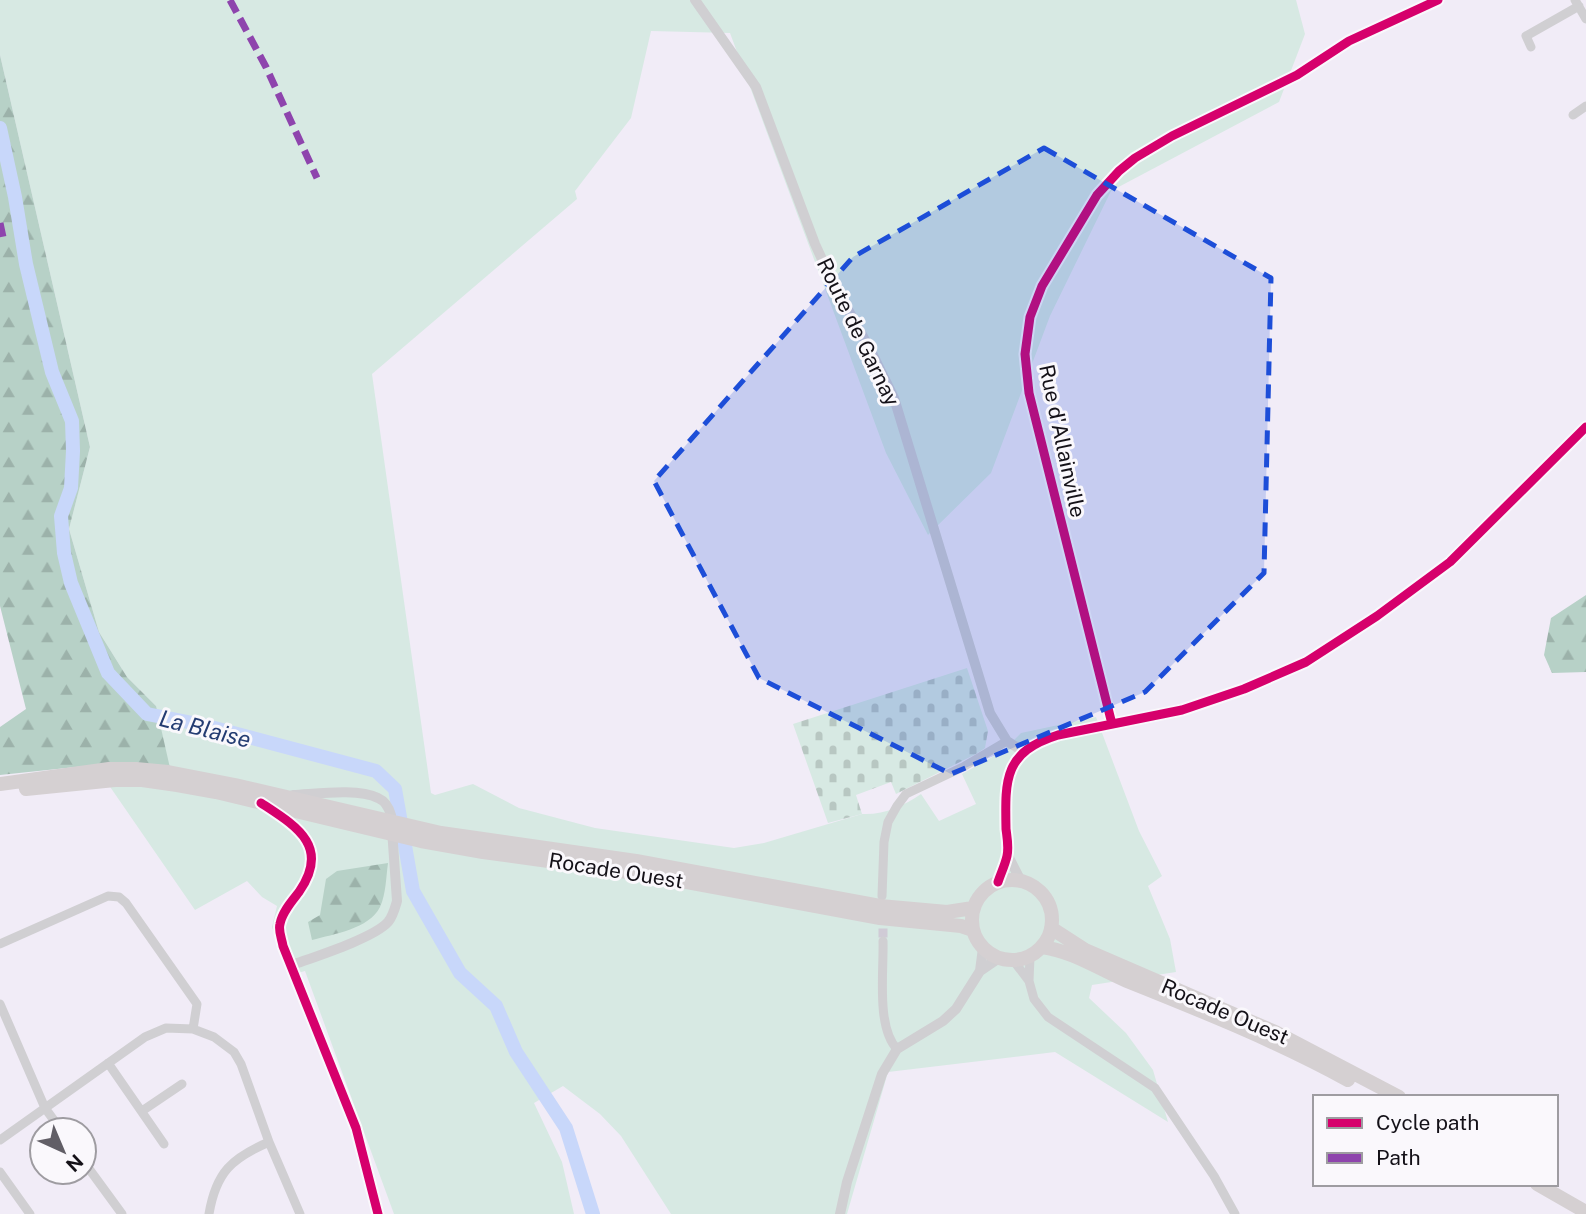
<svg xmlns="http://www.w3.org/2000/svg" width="1586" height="1214" font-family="'Public Sans',sans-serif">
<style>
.green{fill:#d7e9e3}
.forest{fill:url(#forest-firs)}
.cemetery{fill:url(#cemetery-stones)}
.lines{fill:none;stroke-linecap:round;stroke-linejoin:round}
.river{stroke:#c8d7fa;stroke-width:14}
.minor-tunnel{stroke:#d0cbd6;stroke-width:9;stroke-dasharray:9 4.5;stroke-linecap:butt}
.minor{stroke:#d0cfd2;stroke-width:9}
.tertiary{stroke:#d0cfd2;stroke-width:10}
.primary{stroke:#d5d0d2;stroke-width:14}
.quiet{stroke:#8e44ad;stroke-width:7;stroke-dasharray:14 7;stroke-linecap:butt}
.cycleway-casing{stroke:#faf8fc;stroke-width:13}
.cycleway{stroke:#d6006c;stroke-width:9}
.marked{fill:#1d4ed8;fill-opacity:0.2;stroke:#1d4ed8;stroke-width:5;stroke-dasharray:14 9;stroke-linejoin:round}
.labels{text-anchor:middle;stroke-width:6;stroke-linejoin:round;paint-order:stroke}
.street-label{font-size:21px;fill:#141118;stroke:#faf8fc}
.water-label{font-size:23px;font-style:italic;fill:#243c72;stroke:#faf8fc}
</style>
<defs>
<pattern id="forest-firs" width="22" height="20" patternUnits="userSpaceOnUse" patternTransform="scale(1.75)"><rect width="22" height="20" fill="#b7d1c7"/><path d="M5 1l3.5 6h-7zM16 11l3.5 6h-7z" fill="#9cb2aa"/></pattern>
<pattern id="cemetery-stones" width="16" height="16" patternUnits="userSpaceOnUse" patternTransform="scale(1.75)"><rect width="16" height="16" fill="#d7e9e3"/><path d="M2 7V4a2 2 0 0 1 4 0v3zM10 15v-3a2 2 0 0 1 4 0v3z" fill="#b8c7c2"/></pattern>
</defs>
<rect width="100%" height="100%" fill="#f1ecf7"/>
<path class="green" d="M0,0H1296L1305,34L1279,102L1111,191L1050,316L991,473L928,535L886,453L730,33L651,31L631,118L575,191L577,199L372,374L431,793L435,795L473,784L519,808L595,828L734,848L764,843L862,814C885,815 903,806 921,794L939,821L976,804L962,774L1003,751L1021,733L1096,717L1139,831L1162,876L1148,886L1170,939L1176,972L1092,985L1089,998L1126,1033L1153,1070L1168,1122L1055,1052L888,1072L847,1214H671L621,1136L600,1114L563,1086L534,1103L562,1162L574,1214H394L305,971L290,975L272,927L277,906L262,897L247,881L195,910L95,765L156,706L127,677L99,632L69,529L90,447L0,55Z"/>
<path class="forest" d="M0,55L90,447L69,529L99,632L127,677L156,706L170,768L95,765L0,775V727L26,709L0,606Z
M1586,595V672L1552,673L1544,655L1551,618Z
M388,863C386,877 386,894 380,907C369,929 334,934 312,940L308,922L320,915L326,879L337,871Z"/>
<path class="cemetery" d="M967,668L988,731L985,748L976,754L896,794L891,782L856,795L862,814L828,823L793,724Z"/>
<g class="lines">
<path class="river" d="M0,128L15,197L26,264L52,372L72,421L73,451L71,488L61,516L64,553L71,583L108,673L147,714L203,725L376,771L395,789L413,891L460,973L496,1006L516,1052L566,1128L593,1214"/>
<path class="minor-tunnel" d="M883,915V941"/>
<path class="minor" d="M1575,0L1586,19
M1531,47L1526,36L1579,6
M1573,115L1586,106
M1112,724L1029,393L1025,354L1030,317L1042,286L1097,195L1119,171L1135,158L1172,136L1297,75L1349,41L1438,0
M882,896L884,842L888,822L897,806L906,794L963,767L1007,741
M883,941C884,970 876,1027 897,1049
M0,944L108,896L119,897L126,903L197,1004L193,1029
M1013,960L1029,981L1034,999L1048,1017L1155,1088L1214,1176L1235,1214
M1029,981L1030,956
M0,1004L45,1108L61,1130
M108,1063L164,1144
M142,1111L182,1084
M0,1140L145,1037L166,1028L193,1029L214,1037L234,1052L241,1064L269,1142L300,1214
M84,1162L122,1214
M0,1172L30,1214
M209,1214C216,1172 232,1158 269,1142"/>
<path class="tertiary" d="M695,0L756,87L815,244L832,281L871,351L894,398L990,713L1007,741L1024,752
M265,806C300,829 329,849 299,891C292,901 282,912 280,924C278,931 282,939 283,946L356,1128L378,1214
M1007,854L1021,881
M998,882C1001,873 1005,865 1007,856C1009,847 1007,837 1006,829C1005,779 1004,752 1058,735L1182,710L1244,689L1306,662L1377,616L1450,562L1586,427
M292,965C314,957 374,938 388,922C393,916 395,908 397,901L391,815C389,808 385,801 378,798C358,788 316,794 293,795
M980,971L983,948
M840,1214L847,1182L882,1074L897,1049L943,1021L956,1009L980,971L999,958"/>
<path class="primary" d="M0,784L109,769H136L168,772L235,785L441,833L636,861L880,906L947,912L973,908
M26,789L115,780H142L177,785L216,792L421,841L483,852L649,875L880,918L961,926L973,930
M972 920a40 40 0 1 1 80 0a40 40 0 1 1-80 0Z
M1051,928L1085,950L1275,1032L1399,1097
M1042,947C1072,951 1099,969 1127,981C1202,1011 1277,1041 1348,1080
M1537,1184L1586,1212"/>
<path class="quiet" d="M230,0L266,67L317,178
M0,223L3,237"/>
<g class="cycleway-casing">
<path id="cycleway" d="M1112,724L1029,393L1025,354L1030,317L1042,286L1097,195L1119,171L1135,158L1172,136L1297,75L1349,41L1438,0
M261,803C296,826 331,846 299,892C292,901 282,912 280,924C278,931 282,939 283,946L356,1128L378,1214
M998,882C1001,873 1005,865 1007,856C1009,847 1007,837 1006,829C1005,779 1004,752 1058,735L1182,710L1244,689L1306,662L1377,616L1450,562L1586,427"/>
</g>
<use href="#cycleway" class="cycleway"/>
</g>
<path class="marked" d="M1044,148L1271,278L1264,573L1145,692L951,774L759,678L654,481L853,257Z"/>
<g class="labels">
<g class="street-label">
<text transform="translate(858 332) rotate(64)" y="7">Route de Garnay</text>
<text transform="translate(1062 441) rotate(78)" y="7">Rue d'Allainville</text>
<text transform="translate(616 871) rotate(9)" y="7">Rocade Ouest</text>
<text transform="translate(1225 1012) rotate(23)" y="7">Rocade Ouest</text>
</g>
<g class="water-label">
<text transform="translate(205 729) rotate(14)" y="8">La Blaise</text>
</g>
</g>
<rect x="1313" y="1095" width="245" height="91" fill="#faf8fc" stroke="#9e9ca1" stroke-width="2"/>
<rect x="1327" y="1118" width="35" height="10" fill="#d6006c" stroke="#9e9ca1" stroke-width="2"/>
<text x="1376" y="1130" font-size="21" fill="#141118">Cycle path</text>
<rect x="1327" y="1153" width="35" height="10" fill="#8e44ad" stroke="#9e9ca1" stroke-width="2"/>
<text x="1376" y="1165" font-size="21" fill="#141118">Path</text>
<g transform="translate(63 1151) rotate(136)"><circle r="33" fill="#faf8fc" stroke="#9e9ca1" stroke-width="2"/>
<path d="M0-5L12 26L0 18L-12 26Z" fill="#615e66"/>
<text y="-10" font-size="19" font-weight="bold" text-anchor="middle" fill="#141118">N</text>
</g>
</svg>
